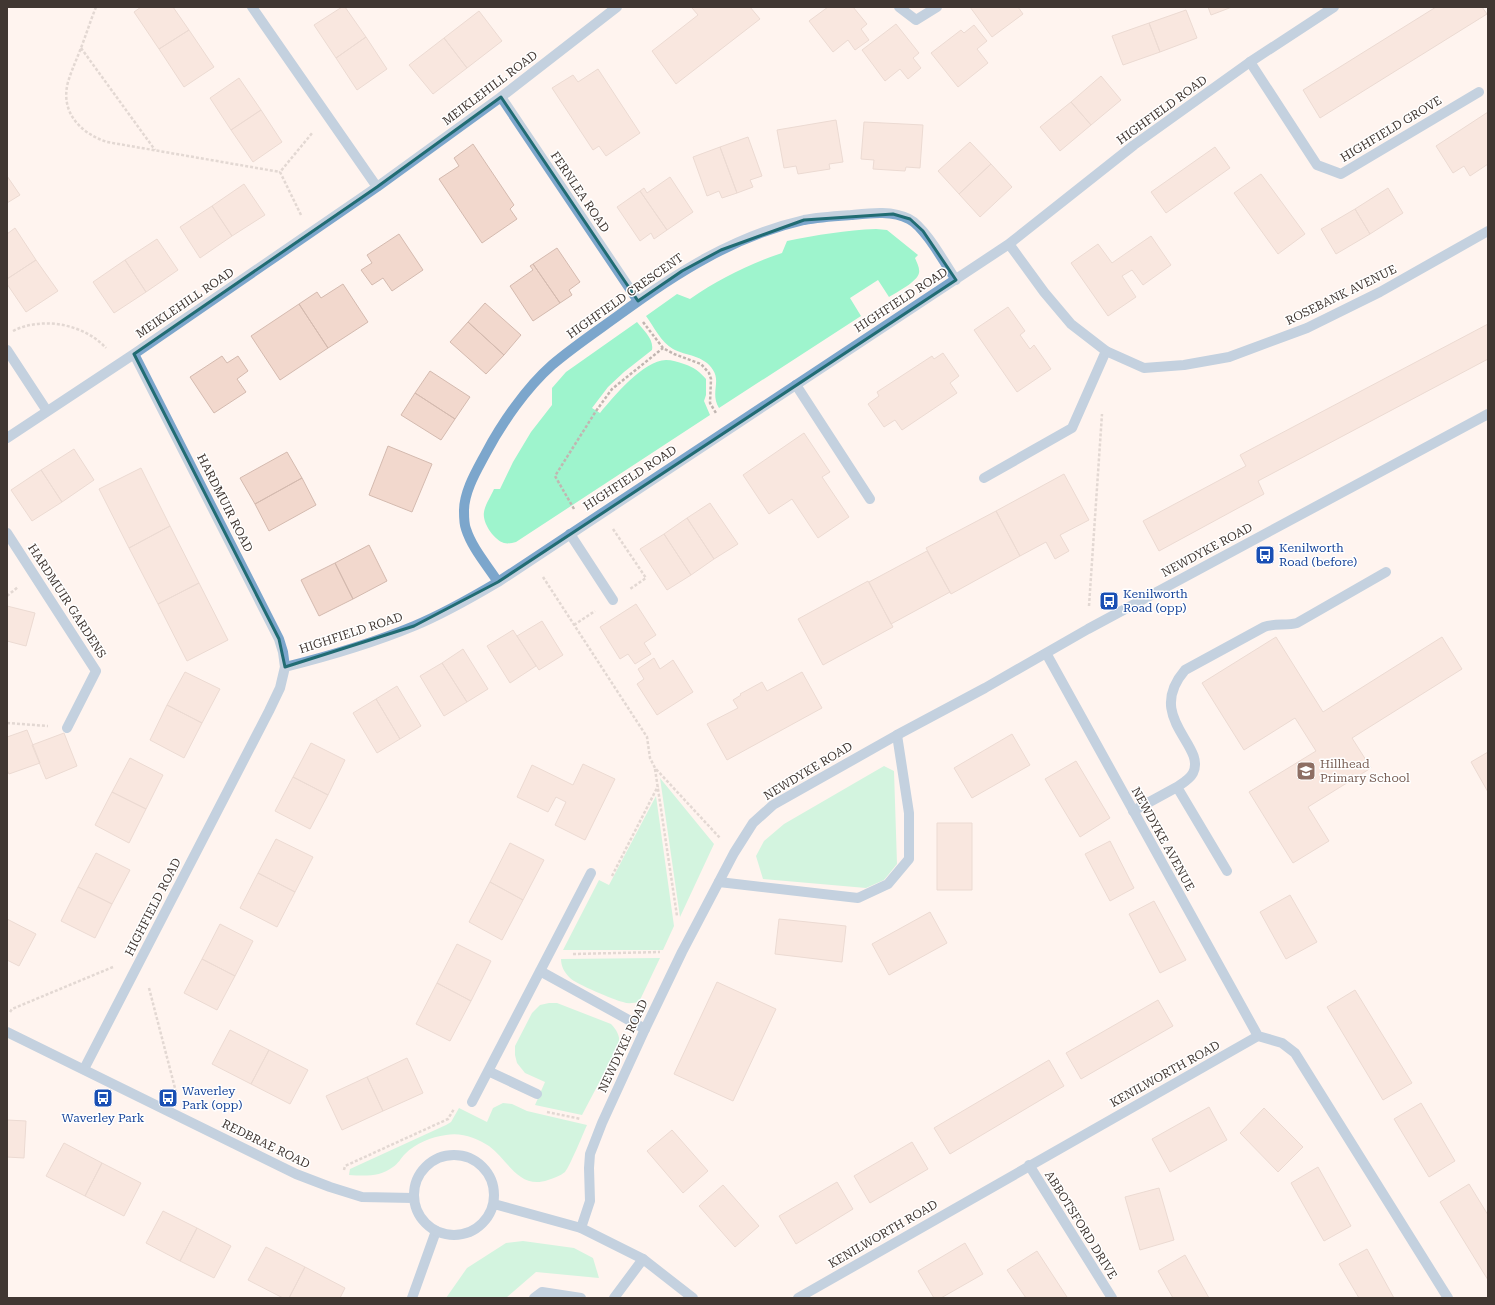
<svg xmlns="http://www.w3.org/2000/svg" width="1495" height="1305" font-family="'Roboto Serif',serif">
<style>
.green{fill:#9ef4cd}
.building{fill:#f2d8cd;stroke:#d4baaf}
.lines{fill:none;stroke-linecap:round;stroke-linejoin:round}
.path{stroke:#c1b6b1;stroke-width:2.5;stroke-dasharray:3 2;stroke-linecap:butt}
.service{stroke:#7ca6cc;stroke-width:10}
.minor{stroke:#7ca6cc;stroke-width:10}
.tertiary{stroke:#7ca6cc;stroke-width:10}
.marked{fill:none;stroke:#216c73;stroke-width:3;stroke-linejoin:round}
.labels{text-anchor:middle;stroke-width:3;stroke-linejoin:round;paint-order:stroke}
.street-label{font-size:12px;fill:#413732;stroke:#fff}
.transit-label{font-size:12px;fill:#164399;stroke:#fff;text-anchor:start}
.education-label{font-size:12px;fill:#785e54;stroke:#fff;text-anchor:start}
</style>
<rect width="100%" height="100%" fill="#fff4ef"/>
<path class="green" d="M876,229L887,230L918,255L915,258C917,263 920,268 919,273C917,282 897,292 889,297L878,280L850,298L861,316L719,408C710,393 721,382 713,370C704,355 686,356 673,349C661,342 654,327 646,316L677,294L690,299C719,279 749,264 782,253L787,241C817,235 846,230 876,229Z
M637,322C644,331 654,339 652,350L624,372L608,387L592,408L600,413C614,396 643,361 666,360C672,360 678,362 684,364C694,367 700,372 706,379V395L704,401L710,415L516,542C512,543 508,544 504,543C494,540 482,523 484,512C485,505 491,496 494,489H500L513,462L531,432L552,405V388L566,372Z
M884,766L894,771L897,864L884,880L866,888L763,879L756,856L764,841L784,824Z
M660,778L714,844L680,917Z
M656,796L674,926L663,950H563L599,880L609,885Z
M660,958L639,1002C633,1003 628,1004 623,1002C614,1000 576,984 570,978C564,972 561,966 561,959Z
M549,1003H557L611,1024C617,1030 619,1035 620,1043L582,1115L535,1105L545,1082L525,1073L517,1063L515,1055V1046L532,1013L540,1005Z
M503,1103L512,1104L527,1111L587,1125C583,1134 570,1166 565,1172C560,1176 554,1178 548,1180C519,1190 508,1160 489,1146C477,1138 461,1132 446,1135C431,1137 416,1143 405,1154C401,1158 398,1164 393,1167C380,1177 365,1176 349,1175L350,1169L446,1125L451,1122L459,1108L487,1122L493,1108Z
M523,1241L574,1248L593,1258L599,1278L536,1272L506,1298H446L467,1268L506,1243Z"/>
<path class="building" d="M141,7H173L189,30L159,49L134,12Z
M342,7H345L366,37L336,58L314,25Z
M694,7H750L760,19L676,84L652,51L698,15L692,8Z
M828,7H853L867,24L861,29L869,40L855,50L848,40L833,52L809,21Z
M970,7H1018L1023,14L992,37Z
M1208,7H1232L1211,15Z
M1436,7H1482L1487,14L1320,118L1303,90Z
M1186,10L1197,38L1160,52L1149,23Z
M479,11L502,41L467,68L444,38Z
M1149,23L1160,52L1123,65L1112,36Z
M896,24L919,53L913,58L921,68L908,79L900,69L885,81L862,50Z
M974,25L987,41L977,49L988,63L958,87L931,53L961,30L964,33Z
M189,30L214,67L184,87L159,49Z
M366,37L387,69L357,90L336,58Z
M444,38L467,68L433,94L409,65Z
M598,69L640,133L606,156L599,146L593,150L552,88L573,75L578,82Z
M1101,76L1121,100L1091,125L1071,102Z
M239,78L261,110L231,130L210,98Z
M1071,102L1091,125L1060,151L1040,127Z
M261,110L282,142L253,162L231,130Z
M1488,112V164L1470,176L1464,166L1453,173L1436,146Z
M836,120L843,162L829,164L830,169L798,174L796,166L784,168L777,130Z
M864,122L923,125L920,168L906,167L905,171L873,169L874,160L861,159Z
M748,137L762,176L750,180L753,187L737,193L720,147Z
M970,142L991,164L959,194L938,171Z
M473,144L514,205L510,209L517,219L482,243L439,179L459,166L454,158Z
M720,147L737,193L722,198L719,191L707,196L693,157Z
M1215,147L1230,168L1166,213L1151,192Z
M991,164L1012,187L980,217L959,194Z
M1261,174L1305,234L1278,254L1234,193Z
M7,176L20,195L7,203Z
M670,177L693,212L667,230L640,191L644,188L647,193Z
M244,184L265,215L232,236L212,206Z
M1388,188L1403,213L1370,234L1355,209Z
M640,191L667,230L654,239L651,233L640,241L617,207Z
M212,206L232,236L200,258L180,227Z
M1355,209L1370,234L1336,254L1321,229Z
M15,228L36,260L7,279V234Z
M399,234L423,270L392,291L383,278L372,285L361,270L372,263L367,255Z
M1151,236L1171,265L1143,285L1132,270L1122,276L1136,297L1108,316L1071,263L1098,244L1112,263Z
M157,239L178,270L146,292L125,260Z
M557,248L580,282L569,290L572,295L560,303L533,264Z
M36,260L58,291L26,312L7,284V279Z
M125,260L146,292L114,313L93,282Z
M533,264L560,303L533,321L510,286L533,270L530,266Z
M343,284L368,322L328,348L299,304L317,292L321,298Z
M485,303L521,335L504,355L468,322Z
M299,304L328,348L280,380L251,336Z
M1008,307L1025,331L1020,335L1030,349L1034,345L1051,369L1017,392L974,330Z
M468,322L504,355L486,374L450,342Z
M1488,324V359L1258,481L1264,494L1159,551L1143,521L1246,466L1240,455Z
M943,353L959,376L950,383L957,393L902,430L895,420L884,427L868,404L879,396L877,392L932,356L934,359Z
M222,356L227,363L238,356L248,371L237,379L246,392L214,413L190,377Z
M430,371L470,397L455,419L415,393Z
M415,393L455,419L441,440L401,415Z
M804,433L830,472L822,477L849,517L818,538L792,499L769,514L743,475Z
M388,446L432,464L412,512L369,495Z
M74,449L94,480L62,502L41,470Z
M287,452L302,478L255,504L240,478Z
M141,468L170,526L129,548L99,489Z
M41,470L62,502L32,521L11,490Z
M1064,474L1089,520L1060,535L1069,551L1055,559L1046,542L1020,556L996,511Z
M302,478L316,505L269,531L255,504Z
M710,503L738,544L714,559L687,518Z
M996,511L1020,556L951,594L926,548Z
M687,518L714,559L691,575L664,534Z
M170,526L199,583L158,604L129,548Z
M664,534L691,575L667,590L640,549Z
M369,545L387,581L353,599L335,563Z
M927,551L950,592L891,624L869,582Z
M335,563L353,599L319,616L301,580Z
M868,581L893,627L823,665L798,619Z
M199,583L228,640L187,661L158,604Z
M636,604L656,635L644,643L651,654L635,664L628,654L620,659L600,627Z
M7,606L35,613L26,646L7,641Z
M542,621L563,655L539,670L517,636Z
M513,630L536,666L510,683L487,646Z
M1276,637L1323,712L1442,637L1462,669L1352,738L1371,768L1308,807L1329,841L1293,863L1249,792L1316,751L1295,718L1244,750L1202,683Z
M463,649L488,689L467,702L442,663Z
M654,658L660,669L673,660L693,692L657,715L637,684L644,679L638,669Z
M442,663L467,702L444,716L420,676Z
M185,672L220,689L202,723L167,705Z
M802,672L822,708L727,760L707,724L738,708L733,700L741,695L740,694L762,682L767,691Z
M397,686L421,726L400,739L376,699Z
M376,699L400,739L377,753L353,713Z
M167,705L202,723L184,758L150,740Z
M27,730L40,763L9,774L7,770V737Z
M64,733L77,766L46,779L32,745Z
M1012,734L1030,765L972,798L954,768Z
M311,743L345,760L328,795L293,777Z
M1488,752V792L1471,762Z
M130,758L163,775L146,809L112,792Z
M1076,761L1110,818L1080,837L1045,779Z
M583,764L615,779L585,840L555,825L566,802L556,797L548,812L517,797L532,765L573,785Z
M293,777L328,795L310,829L275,811Z
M112,792L146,809L129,843L95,825Z
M937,823H972V890H937Z
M276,839L313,857L295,892L258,873Z
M1110,841L1134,888L1110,901L1085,854Z
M510,843L544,860L523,900L490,882Z
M96,853L130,870L112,904L78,887Z
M258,873L295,892L277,927L240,908Z
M490,882L523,900L502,940L469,922Z
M78,887L112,904L95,938L61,921Z
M1290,895L1317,942L1286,959L1260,912Z
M1154,901L1186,960L1160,973L1129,914Z
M930,912L947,943L889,975L872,944Z
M7,919L36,934L19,966L7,960Z
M779,919L846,926L842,962L775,954Z
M220,924L253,941L235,976L202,959Z
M457,944L491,961L471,1001L437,983Z
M202,959L235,976L217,1010L184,993Z
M717,982L776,1009L733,1101L674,1074Z
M437,983L471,1001L450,1041L416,1024Z
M1355,990L1412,1083L1383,1100L1327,1007Z
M1158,1000L1173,1026L1081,1079L1066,1053Z
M230,1030L269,1050L251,1084L212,1064Z
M269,1050L308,1070L290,1104L251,1084Z
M407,1058L423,1093L383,1111L367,1077Z
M1049,1060L1064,1086L950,1154L934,1128Z
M367,1077L383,1111L342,1130L326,1096Z
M1421,1103L1455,1161L1429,1177L1394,1119Z
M1209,1107L1227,1140L1170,1172L1152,1139Z
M1264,1108L1303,1147L1278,1172L1240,1133Z
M7,1120L26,1121L24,1158L7,1157Z
M672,1130L708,1171L683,1193L647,1151Z
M912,1142L928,1169L870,1203L854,1176Z
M64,1143L102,1163L85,1196L46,1176Z
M102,1163L141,1183L124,1216L85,1196Z
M1318,1167L1351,1226L1324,1241L1291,1183Z
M837,1182L853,1209L796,1244L779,1216Z
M1469,1184L1488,1215V1280L1440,1202Z
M723,1185L759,1226L735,1247L699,1206Z
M1159,1188L1174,1240L1140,1250L1125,1197Z
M163,1211L197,1228L180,1261L146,1243Z
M197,1228L231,1246L214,1278L180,1261Z
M965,1243L983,1274L941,1298H934L918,1271Z
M266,1247L305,1267L289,1298H283L248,1280Z
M1367,1249L1394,1298H1359L1339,1264Z
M1037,1251L1067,1297L1065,1298H1026L1007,1270Z
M1185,1255L1209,1298H1173L1158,1271Z
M305,1267L345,1288L340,1298H289Z"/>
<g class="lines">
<path class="path" d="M96,7C90,22 85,38 79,53C75,63 71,72 68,82C60,112 80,133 107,142L280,172
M81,48L155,150
M301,215L280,172L313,132
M643,322L663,348L674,354L701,364L709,373L711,379L710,403L716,413
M13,331C42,316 84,324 106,348
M574,509L555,476L596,411L612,389L663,348
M613,529L646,578L630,589
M543,577L647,737L650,758L655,768L720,838
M7,596L18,587
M1089,606L1102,414
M574,625L595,611
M7,723L48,726
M655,769L677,916
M612,876L658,786
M573,954L660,952
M149,988L176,1092
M10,1012L12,1009L113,967
M547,1112L581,1119
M344,1170L345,1166L448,1119L454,1109"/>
<path class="service" d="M1250,62L1317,165L1341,174L1479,92
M796,385L870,499
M984,478L1072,428L1106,351
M570,534L613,600
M1177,787C1183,783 1190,779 1193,773C1207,745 1144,718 1185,670L1264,627C1275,623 1286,626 1297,623L1386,572
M1133,811L1177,787L1227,871
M719,882L858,898L888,884L909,859V813L897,735
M540,971L645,1029
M488,1071L537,1094
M472,1102L591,873
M534,1298L542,1292L581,1298
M614,1298L643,1259"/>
<path class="minor" d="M252,7L377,187
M899,7L916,20L937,7
M501,97L638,301
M1009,244L1044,292L1071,324L1106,351L1144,368L1184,365L1229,357L1307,328L1380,292L1488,231
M7,350L47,411
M134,354L279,639L283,652L285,667
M7,438L134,354L377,187L501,97L617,7
M7,533L96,671L67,728
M498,582C487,565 472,548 466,529C464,524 464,516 464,511C464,491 477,470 486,453C502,423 526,388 552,365C573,347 597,331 619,315C676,273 734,236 804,220C819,217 836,216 851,215C870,213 892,210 909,219C925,227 945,264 956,280
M1046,653L1258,1036
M84,1069L269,711L280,688L285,667C329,656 373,643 414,626C443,614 471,598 498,582L1009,244L1134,145L1250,62L1334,7
M1029,1165L1112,1298
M581,1228L590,1201L589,1168L590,1154L602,1123L645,1029L682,952L734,853L753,823L773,805L897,735L985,688L1088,629L1488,414
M412,1298L436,1231
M798,1298L1258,1036L1282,1043L1295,1053L1448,1298"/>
<path class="tertiary" d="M7,1032L296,1174L330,1187L362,1197L413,1198
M414 1195a40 40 0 1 1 80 0a40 40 0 1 1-80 0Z
M494,1204L581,1228L643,1259L693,1298"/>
</g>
<path d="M0 0H1495V1305H0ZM501,97L638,301L682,271L721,250L804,220L893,214L910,219L923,231L956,280L498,582L414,626L285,667L279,639L134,354L377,187Z" fill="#fff4ef" fill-opacity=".55" fill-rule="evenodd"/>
<path class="marked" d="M501,97L638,301L682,271L721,250L804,220L893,214L910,219L923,231L956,280L498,582L414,626L285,667L279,639L134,354L377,187Z"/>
<defs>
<g id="bus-square" transform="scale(1)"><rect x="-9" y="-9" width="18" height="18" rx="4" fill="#1a4fb4" stroke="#fff"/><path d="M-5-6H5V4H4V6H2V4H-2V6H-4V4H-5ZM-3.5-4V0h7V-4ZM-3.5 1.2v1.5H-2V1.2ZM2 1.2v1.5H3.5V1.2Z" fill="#fff"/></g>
<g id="school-square" transform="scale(1)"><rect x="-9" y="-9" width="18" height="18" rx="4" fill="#8d6e63" stroke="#fff"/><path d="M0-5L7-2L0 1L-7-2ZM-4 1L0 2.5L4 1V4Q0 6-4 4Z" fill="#fff"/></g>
</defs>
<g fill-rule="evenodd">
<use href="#bus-square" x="1265" y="555"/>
<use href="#bus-square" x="1109" y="601"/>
<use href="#school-square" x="1306" y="771"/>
<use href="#bus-square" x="103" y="1098"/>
<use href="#bus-square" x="168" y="1098"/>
</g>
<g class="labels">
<g class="street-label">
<text transform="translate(490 88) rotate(-37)" y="4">MEIKLEHILL ROAD</text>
<text transform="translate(1162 110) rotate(-36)" y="4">HIGHFIELD ROAD</text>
<text transform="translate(1391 129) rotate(-31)" y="4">HIGHFIELD GROVE</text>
<text transform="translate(580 192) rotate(56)" y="4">FERNLEA ROAD</text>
<text transform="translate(1341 295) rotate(-26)" y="4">ROSEBANK AVENUE</text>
<text transform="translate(625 296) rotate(-35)" y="4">HIGHFIELD CRESCENT</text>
<text transform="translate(901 300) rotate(-33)" y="4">HIGHFIELD ROAD</text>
<text transform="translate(185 303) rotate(-34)" y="4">MEIKLEHILL ROAD</text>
<text transform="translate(630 478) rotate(-33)" y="4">HIGHFIELD ROAD</text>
<text transform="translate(225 503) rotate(63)" y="4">HARDMUIR ROAD</text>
<text transform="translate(1207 550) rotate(-28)" y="4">NEWDYKE ROAD</text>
<text transform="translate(67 601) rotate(57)" y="4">HARDMUIR GARDENS</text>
<text transform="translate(351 633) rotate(-18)" y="4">HIGHFIELD ROAD</text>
<text transform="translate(808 771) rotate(-31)" y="4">NEWDYKE ROAD</text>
<text transform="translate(1163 839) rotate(61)" y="4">NEWDYKE AVENUE</text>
<text transform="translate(153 907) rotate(-63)" y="4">HIGHFIELD ROAD</text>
<text transform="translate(623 1046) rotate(-65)" y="4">NEWDYKE ROAD</text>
<text transform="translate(1165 1074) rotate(-29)" y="4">KENILWORTH ROAD</text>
<text transform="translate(266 1144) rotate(26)" y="4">REDBRAE ROAD</text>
<text transform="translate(1081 1225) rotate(58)" y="4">ABBOTSFORD DRIVE</text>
<text transform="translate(883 1234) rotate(-30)" y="4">KENILWORTH ROAD</text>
</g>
<g class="transit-label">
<text x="1279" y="552">Kenilworth<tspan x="1279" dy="14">Road (before)</tspan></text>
<text x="1123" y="598">Kenilworth<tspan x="1123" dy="14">Road (opp)</tspan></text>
<text x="182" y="1095">Waverley<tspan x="182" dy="14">Park (opp)</tspan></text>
<text x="103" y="1122" text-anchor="middle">Waverley Park</text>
</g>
<g class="education-label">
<text x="1320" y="768">Hillhead<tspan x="1320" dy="14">Primary School</tspan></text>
</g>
</g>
<rect width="1495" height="1305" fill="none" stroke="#413732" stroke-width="16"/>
</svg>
